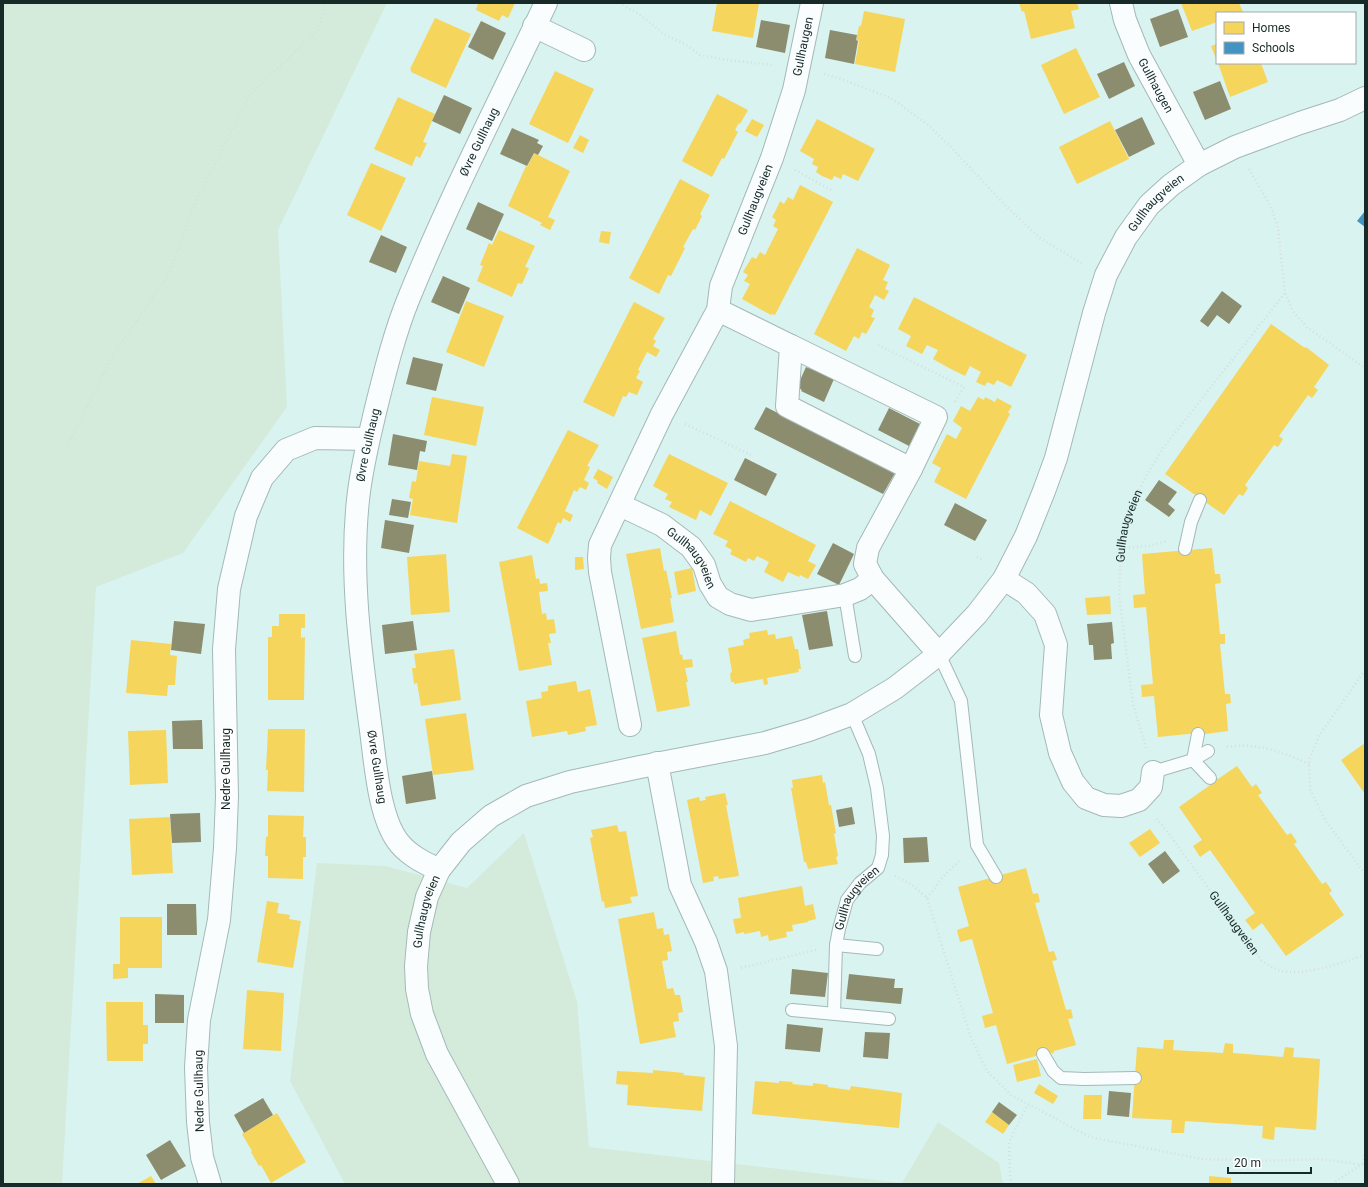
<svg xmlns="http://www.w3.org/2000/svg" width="1368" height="1187" font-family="Roboto,sans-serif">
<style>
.green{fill:#d4ebdc}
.homes{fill:#f6d55c}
.schools{fill:#4393c3}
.industry{fill:#8c8c6e}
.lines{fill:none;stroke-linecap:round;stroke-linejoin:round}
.lane-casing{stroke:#a4b9b7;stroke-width:14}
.street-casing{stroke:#a4b9b7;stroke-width:24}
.path{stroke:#d6dfde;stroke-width:2.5;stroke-dasharray:1 3;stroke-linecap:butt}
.lane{stroke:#f9fdfd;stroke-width:12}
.street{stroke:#f9fdfd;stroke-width:22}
.labels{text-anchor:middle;stroke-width:4;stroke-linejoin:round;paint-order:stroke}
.street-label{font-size:12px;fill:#172a28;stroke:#fff}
</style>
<rect width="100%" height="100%" fill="#d8f3f0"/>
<path class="green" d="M3,3H387L278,230L287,407L183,553L96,587L62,1184H3Z
M524,833L577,1002L589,1147L902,1183L938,1122L999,1163L1003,1184H345L290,1081L317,863L386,866L467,888Z"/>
<path class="homes" d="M475,3H515L508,18L502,15L499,21L476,10L478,4Z
M717,3H759L753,38L712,31Z
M1019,3H1077L1079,9L1071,11L1075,28L1031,39L1024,11L1022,12Z
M1181,3H1239L1243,12L1217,13V22L1192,31Z
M864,11L905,19L895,72L855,64L859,41L856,40L859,26H861Z
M435,18L471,34L446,88L411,72V70L410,69Z
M1217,44V61L1211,46Z
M1076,48L1100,97L1064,114L1041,65Z
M1218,63H1261L1268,82L1230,97Z
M555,71L594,89L568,143L529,124Z
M717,94L748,110L740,124L739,123L735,130L738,132L724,159L722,158L712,177L682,161Z
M398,97L435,114L423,142L427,143L420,158L416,156L412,166L374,149Z
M752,119L764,125L757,137L745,131Z
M817,119L875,149L858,181L843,174L841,179L834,176L832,180L822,176L816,172L818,167L812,164L814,159L800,151Z
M1110,121L1129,159L1077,184L1059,147Z
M580,135L589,140L583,153L573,148Z
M534,153L570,171L548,217L555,220L550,230L540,225L542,223L508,206L526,166L527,167Z
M371,163L406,178L381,231L347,215Z
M680,179L710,195L700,214L702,216L695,230L693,229L683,247L685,248L671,276L668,275L659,294L629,278Z
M800,185L833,202L775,315L772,314L771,315L742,299L750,284L744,281L748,275L743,272L752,257L756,259L760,252L765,255L778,229L773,226L776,220L772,217L776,210L780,201L784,204L788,197L793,200Z
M499,230L535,246L525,267L529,268L522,284L518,283L512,297L477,281L483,266L480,265L489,243L492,245Z
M601,231L611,232L609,244L599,242Z
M857,248L890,265L883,280L888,282L885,289L889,291L884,300L875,295L869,307L874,310L871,317L875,318L866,334L862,332L859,339L854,336L846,351L814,334Z
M914,297L1027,355L1011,387L997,380L994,385L987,382L985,386L976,382L981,372L970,366L965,376L949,368L933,359L938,350L927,345L922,354L906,346L911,336L898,329Z
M466,301L504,316L484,367L446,352Z
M634,302L665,318L653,339L656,341L653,346L660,350L656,357L647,352L638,370L640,371L636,378L643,382L637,395L629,392L626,397L623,396L614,417L583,402Z
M1271,324L1305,348L1306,347L1329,365L1314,387L1318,390L1312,398L1308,395L1279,436L1283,439L1278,447L1274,445L1245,485L1248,488L1243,496L1239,494L1224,515L1165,474Z
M432,397L484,407L476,446L424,435Z
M978,397L984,400L985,397L995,402L997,398L1012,406L1008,412L1010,414L966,499L934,482L941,468L932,463L947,434L956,439L962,428L953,421L961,406L970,411Z
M568,430L599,445L587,466L590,467L584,480L589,483L586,490L580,487L577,492L574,490L565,511L573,515L570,522L563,518L561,524L558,522L554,530H555L548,544L517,528Z
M452,454L467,456L457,523L410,515L413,499L409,498L412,481L416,482L419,461L450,466Z
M669,454L728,483L711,516L700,510L696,520L669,507L672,502L665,499L668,494L653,486Z
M598,469L613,477L607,489L597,483L598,481L593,478Z
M730,501L816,545L808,561L816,565L808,579L800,575L799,577L788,572L783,582L764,572L769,562L757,556L754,561L748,558L746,562L730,554L732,550L725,546L728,541L713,534Z
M660,548L664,571L666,570L672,598H670L674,622L641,629L626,554Z
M1212,548L1215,574H1220L1221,583L1215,584L1220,634H1225V644H1220L1225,694H1230L1231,703L1226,704L1228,731L1198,735V733L1158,737L1154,696L1142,697L1141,685L1153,684L1146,607L1134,608L1133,595L1145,594L1142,554Z
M446,554L450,612L411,615L407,557Z
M532,555L536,579L539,578L540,584L547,583L548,591L539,592L542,614L546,613L547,620L554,619L556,633L549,634L551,643H548L552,665L519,671L499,562Z
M575,557H583L584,569L575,570Z
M692,568L696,591L678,595L674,572Z
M1110,596L1111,614L1087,615L1085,598Z
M279,614H305V628H301V638L305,637L304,700H268V637H272V626H279Z
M767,630L768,635L775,634L776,639L792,636L795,649H798L801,669H798L799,672L767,678L768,684L764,685L763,679L734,684V682H731L730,673L732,672L728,648L744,645L743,640L750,638L749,633Z
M676,631L680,655L682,654L683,660L692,659L693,667L685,668L688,682H686L690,706L657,712L642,638Z
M131,640L171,644L170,655L177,656L175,685H168L167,696L126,693Z
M454,649L461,700L421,706L417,683L414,684L412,668H416L414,654Z
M576,681L578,692L590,689L597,725L585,727L586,731L568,735L567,731L532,737L526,701L542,698L541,692L548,691V686Z
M466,713L474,770L433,775L425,719Z
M268,729H305L304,792L267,791L268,770H266Z
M166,730L168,783L130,785L128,731Z
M1365,743V794L1341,760Z
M1237,766L1252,787L1256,784L1262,793L1258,795L1287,835L1291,833L1297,842L1294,844L1322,884L1326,882L1332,891L1329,893L1344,915L1286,956L1262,923L1253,930L1245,920L1255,913L1210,850L1200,857L1193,846L1202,840L1179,807L1213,783L1212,782L1217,778L1218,779Z
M822,775L823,783L825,782L829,805H831L836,833L834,834L838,856L836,857L838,864L808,869L806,862H804L791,788H793L792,780Z
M725,793L728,805H726L739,876L719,879L718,876L713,877L714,881L703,883L687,800L699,797L700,801L706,800L705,797Z
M268,815L304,816L303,837H306V857H303V879L268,878V856H265L266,837L268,836Z
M170,817L173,873L132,875L129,819Z
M617,825L619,832L626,831L638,896L630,897L632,903L605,908L604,901L602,902L590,838L593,837L591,830Z
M1150,829L1160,843L1140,857L1129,843Z
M1026,868L1033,894L1038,893L1040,902L1035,903L1049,952L1054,951L1057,960L1052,961L1066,1010L1071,1009L1073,1018L1068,1019L1076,1045L1054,1051V1053L1043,1054L1007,1064L996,1025L985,1028L982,1016L993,1013L972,939L960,942L957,930L969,926L958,887Z
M802,886L805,906L813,904L816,919L808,921V922L792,925L793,931L786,932L787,937L769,941L768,935L761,937L760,931L744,934V932L736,934L733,919L741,918L738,898Z
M267,901L279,903L277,913L290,915L289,919L301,921L293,968L257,962Z
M654,912L657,929L663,928L664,935L669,934L672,951L667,952L668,960L662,961L667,989L673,988L675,995H680L683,1012L678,1013L679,1021L673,1022L676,1037L640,1044L618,919Z
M120,917H162V968H128V978L113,979V964H120Z
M247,990L284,993L281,1051L243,1049Z
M106,1002H143V1025H148V1044H143V1061H107Z
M1164,1040H1174L1173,1050L1223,1053L1225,1043L1233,1044V1053L1283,1057L1285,1047L1294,1048L1293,1057L1320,1059L1316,1130L1275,1127L1274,1140L1262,1138L1263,1126L1185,1121L1184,1133H1171L1172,1120L1132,1118L1137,1047L1163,1049Z
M1037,1059L1041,1076L1017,1082L1013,1065Z
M653,1070L684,1073L683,1075L705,1077L702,1111L627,1105L628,1085L616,1084L617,1071L653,1073Z
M755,1081L779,1083V1081L793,1082L792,1084L813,1086V1083L828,1085V1087L842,1089L850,1090L851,1086L902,1093L899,1128L752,1114Z
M1039,1084L1058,1096L1053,1104L1034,1093Z
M1084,1095H1102L1101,1119H1083Z
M992,1112L1009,1125L1003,1134L985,1122Z
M277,1113L306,1162L271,1183L261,1165L259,1166L251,1152L252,1151L242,1134Z
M151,1176L156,1184H137Z
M1209,1176L1231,1178V1184H1209Z"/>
<path class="schools" d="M1365,211V227L1357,221Z"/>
<path class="industry" d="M1178,9L1188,37L1160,47L1150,19Z
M761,20L790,25L785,53L756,47Z
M481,21L506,33L493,60L468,47Z
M830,30L857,35L856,40L858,41L854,64L825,58Z
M1124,62L1135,86L1109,99L1097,74Z
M1220,81L1231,109L1205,120L1193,92Z
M444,95L472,108L460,134L432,121Z
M1142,117L1155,144L1129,157L1115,130Z
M512,128L539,140L537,143L543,146L538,155L534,153L527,166L500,154Z
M478,202L504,214L492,241L466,229Z
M381,235L407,247L396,273L369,262Z
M443,276L470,288L459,314L431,302Z
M1222,291L1242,306L1229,324L1217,315L1208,327L1200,321Z
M413,357L443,364L436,391L406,384Z
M806,367L834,379L824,402L801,391L802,390L797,387Z
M766,407L895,473L883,494L754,429Z
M889,408L920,424L909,446L878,430Z
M393,434L427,441L425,452L420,451L417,470L388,465Z
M745,458L777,474L766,496L734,480Z
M1159,480L1177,492L1168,504L1175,510L1169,517L1145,500Z
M392,499L411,502L408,518L389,515Z
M955,503L987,520L975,541L944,525Z
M385,520L414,525L409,553L381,548Z
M833,543L854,554L839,585L817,574Z
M827,611L833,646L809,650L802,615Z
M174,621L205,624L201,654L171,650Z
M413,621L417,650L385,654L382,625Z
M1112,622L1114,643L1111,644L1112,659L1094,660L1093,645H1089L1087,624Z
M202,720L203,749H173L172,721Z
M432,771L436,799L406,804L402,776Z
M852,807L855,824L839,827L836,810Z
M200,813L201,842L172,843L170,814Z
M927,837L929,862L904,863L903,838Z
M1165,851L1180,871L1163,884L1148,864Z
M167,904H196L197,935H167Z
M792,969L828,973L825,997L790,994Z
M849,974L895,979L894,988H903L901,1004L846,999Z
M155,994L184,995V1023H155Z
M787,1024L823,1028L820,1052L785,1049Z
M865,1032L890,1033L888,1059L863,1057Z
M1109,1091L1131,1093L1129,1117L1107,1115Z
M263,1098L273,1115L244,1133L234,1115Z
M999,1102L1017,1115L1009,1125L992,1112Z
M170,1140L186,1166L161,1180L146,1155Z"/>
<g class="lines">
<g class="lane-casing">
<g id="lane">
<path d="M1185,549L1191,522L1200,500"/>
<path d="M845,595L855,656"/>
<path d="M939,654L961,701L977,845L996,877"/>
<path d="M1198,734L1193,760L1210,778"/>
<path d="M1153,772L1193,760L1208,751"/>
<path d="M836,945L877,949"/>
<path d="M792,1010L889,1019"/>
<path id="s3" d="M834,1013L836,945L839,929L847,900L860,883L878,868L882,855L883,836L877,788L869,754L852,714"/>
<path d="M1043,1054L1053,1071L1061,1078L1084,1079L1135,1078"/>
</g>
</g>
<g class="street-casing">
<g id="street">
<path id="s4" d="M1121,3L1125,20L1139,55L1199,165"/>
<path d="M534,26L584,50"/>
<path d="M718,310L791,346L787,406L911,469L868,548L865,564L873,579L939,654"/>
<path d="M791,346L936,417L911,469"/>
<path id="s5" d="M620,505L662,525L691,547L704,565L710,584L718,597L730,604L751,610L845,595L860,589L873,579"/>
<path d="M1004,579L1026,593L1045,614L1056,645L1051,715L1060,753L1073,782L1086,798L1104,805L1121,806L1139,800L1151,787L1153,772"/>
<path id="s6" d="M630,725L600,572L599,558L600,545L662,414L718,310L721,286L772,158L794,90L812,3"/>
<path d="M657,763L680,885L706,942L716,971L726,1046L723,1184"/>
<path id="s7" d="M439,870C425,863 410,856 400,844C378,819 375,757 370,723C360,649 350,574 358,500C361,469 369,438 376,408C385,372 394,335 408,300C449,199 499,102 546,3"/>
<path d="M210,1184L202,1157L198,1122L196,1067L199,1020L219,920L225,848L227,796L224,649L229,589L246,516L262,478L286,450L315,438L368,439"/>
<path id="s8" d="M508,1184L437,1054L422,1014L417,989L416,966L419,932L427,897L439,870L461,842L491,816L526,796L570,782L640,767L765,743L809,730L852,714L895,688L939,654L977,614L1004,579L1026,536L1044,491L1056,458L1094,313L1106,275L1126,237L1149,205L1171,185L1199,165L1235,147L1300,123L1340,110L1365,98"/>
</g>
</g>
<g class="path">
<path d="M619,3L639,14L664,34L688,46L700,55L727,60L774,65"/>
<path d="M824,74L838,78L891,98L927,124L949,145L1004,204L1040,238L1083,264"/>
<path d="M1249,169L1271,207L1278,228L1285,293L1294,313L1308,328L1365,368"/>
<path d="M795,170L831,190"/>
<path d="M878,345L964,387L955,402"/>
<path d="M685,424L751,455"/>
<path d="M67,447L114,353L168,276L197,199L249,96L318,30L326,3"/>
<path d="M1121,548L1150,546L1166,541"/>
<path d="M977,557L984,561"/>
<path d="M1365,670L1319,736L1309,760L1310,789L1325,820L1365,874"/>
<path d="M1227,747C1255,742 1284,752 1309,764"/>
<path id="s1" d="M1146,748L1133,704L1119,595L1121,548L1125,524L1135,499L1146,476L1163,448L1285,293"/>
<path id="s2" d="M1156,819L1163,826L1262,961C1267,964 1273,968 1278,970C1300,978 1344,962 1365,955"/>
<path d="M895,876L911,884L927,898L971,1038L987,1071L1011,1095L1090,1137L1202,1159L1261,1161L1320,1159L1365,1165"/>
<path d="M927,898L943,877L961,859"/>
<path d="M741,968L816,950"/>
<path d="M1363,1164L1365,1152"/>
<path d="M1011,1184L1010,1174L1009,1142L1028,1104"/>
<path d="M1332,1184L1362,1164"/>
</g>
<use href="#lane" class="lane"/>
<use href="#street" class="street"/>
</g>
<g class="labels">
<g class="street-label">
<text dy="4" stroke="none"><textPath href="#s6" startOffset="724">Gullhaugen</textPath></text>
<text dy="4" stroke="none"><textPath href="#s4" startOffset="90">Gullhaugen</textPath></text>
<text dy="4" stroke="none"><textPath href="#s7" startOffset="777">Øvre Gullhaug</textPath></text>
<text dy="4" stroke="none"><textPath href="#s6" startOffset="563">Gullhaugveien</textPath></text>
<text dy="4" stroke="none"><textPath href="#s8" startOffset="1407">Gullhaugveien</textPath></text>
<text dy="4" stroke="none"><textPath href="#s7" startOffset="453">Øvre Gullhaug</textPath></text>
<text dy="4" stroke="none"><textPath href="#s1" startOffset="226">Gullhaugveien</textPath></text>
<text dy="4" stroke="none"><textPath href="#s5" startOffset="92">Gullhaugveien</textPath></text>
<text transform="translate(377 767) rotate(81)" y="4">Øvre Gullhaug</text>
<text transform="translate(226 769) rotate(-90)" y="4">Nedre Gullhaug</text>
<text dy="4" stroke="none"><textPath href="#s3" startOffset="121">Gullhaugveien</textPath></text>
<text dy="4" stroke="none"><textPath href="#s8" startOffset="295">Gullhaugveien</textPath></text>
<text dy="4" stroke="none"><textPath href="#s2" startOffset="130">Gullhaugveien</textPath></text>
<text transform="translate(199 1091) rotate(-91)" y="4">Nedre Gullhaug</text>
</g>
</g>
<rect width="1368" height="1187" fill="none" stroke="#172a28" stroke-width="8"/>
<rect x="1216" y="12" width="140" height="52" fill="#ffffff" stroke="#a2aaa9"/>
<rect x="1224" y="22" width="20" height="12" fill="#f6d55c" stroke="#a2aaa9"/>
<text x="1252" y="32" font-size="12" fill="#172a28">Homes</text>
<rect x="1224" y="42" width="20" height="12" fill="#4393c3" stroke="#a2aaa9"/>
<text x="1252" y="52" font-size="12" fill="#172a28">Schools</text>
<path d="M1228 1167v6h83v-6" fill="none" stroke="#172a28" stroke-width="2"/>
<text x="1234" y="1167" font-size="12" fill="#172a28" stroke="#ffffff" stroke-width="3" paint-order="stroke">20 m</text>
</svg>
